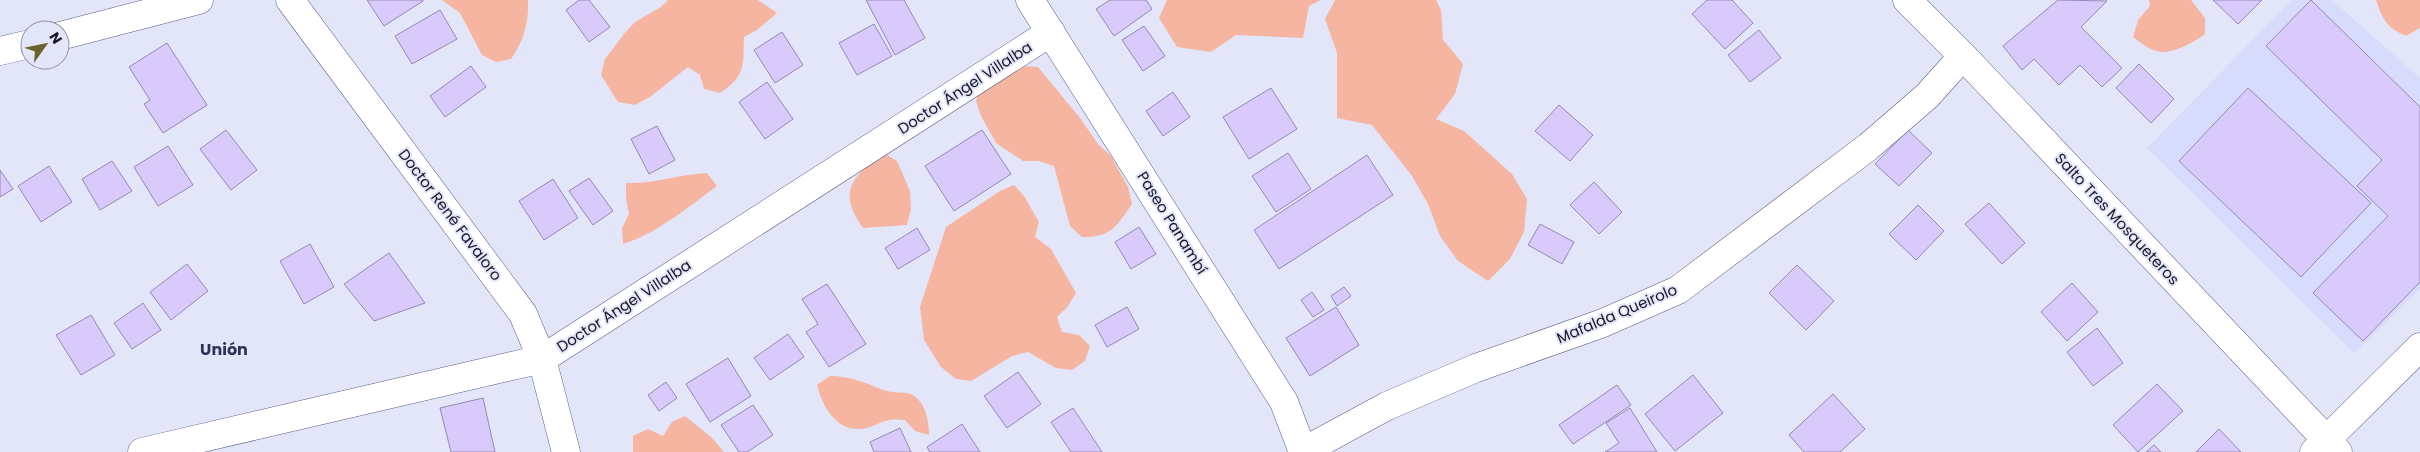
<svg xmlns="http://www.w3.org/2000/svg" width="2420" height="452" font-family="Poppins,sans-serif">
<style>
.built{fill:#d7dcfc}
.green{fill:#f6b5a0}
.building{fill:#d9cafc;stroke:#9588b3}
.lines{fill:none;stroke-linecap:round;stroke-linejoin:round}
.minor-casing{stroke:#595e86;stroke-width:29}
.secondary-casing{stroke:#595e86;stroke-width:29}
.minor{stroke:#fff;stroke-width:28}
.secondary{stroke:#fff;stroke-width:28}
.labels{text-anchor:middle;stroke-width:4;stroke-linejoin:round;paint-order:stroke}
.street-label{font-size:15px;fill:#161828;stroke:#e3e6f9}
.neighbourhood-label{font-size:16px;font-weight:bold;fill:#303358;stroke:#e3e6f9}
</style>
<rect width="100%" height="100%" fill="#e3e6f9"/>
<path class="built" d="M2292,0H2332L2420,78V289L2354,353L2147,148Z"/>
<path class="green" d="M442,0H528C529,22 524,41 511,59L496,62L482,55L460,13Z
M668,0H758L777,13L757,30L744,37C743,65 746,76 720,93L704,89L700,75L688,67L650,97L635,105L618,102L601,75L605,59L624,34L635,22L661,7Z
M1167,0H1321L1309,6L1303,38L1236,35L1211,52L1177,47L1159,18Z
M1335,0H1436L1441,10L1443,40L1463,64L1455,94L1436,119L1464,131L1512,174L1527,199L1524,232L1510,259L1488,281L1458,261L1440,236L1428,204L1412,176L1372,125L1337,118V53L1325,19Z
M2149,0H2191L2205,18V34C2195,42 2174,53 2161,52C2151,51 2141,43 2133,37L2138,20L2150,6Z
M2376,0H2420V28L2406,36C2386,27 2383,20 2376,0Z
M1021,66L1038,67L1080,118L1098,144L1111,156L1128,187L1132,204C1116,227 1112,237 1082,237L1070,226L1054,166L1038,161H1023L996,143L981,116L976,101L980,86Z
M884,153L897,161L910,191L911,209L907,225L863,228C837,191 852,177 884,153Z
M707,173L717,186C688,207 658,233 623,244L622,228L629,214L626,198V183C654,184 680,174 707,173Z
M1014,185L1024,196L1039,222L1035,237L1051,249L1076,293L1068,306L1057,317L1062,332L1079,335L1090,346L1085,361L1072,370L1056,368L1028,352L1012,356L971,381L956,379L941,367L924,340L920,307L946,227L1000,191Z
M830,376C850,376 866,383 883,390C892,393 898,392 907,393C925,397 929,420 929,435L915,431L905,420C900,420 894,419 889,420C879,422 870,429 859,429C835,430 822,405 817,385Z
M685,416L711,437L724,452H633V436L648,429L663,436L672,422Z"/>
<path class="building" d="M367,0H423V1L384,26Z
M579,0H589L610,27L589,42L566,10Z
M866,0H904L925,38L895,55Z
M1110,0H1146L1152,9L1114,36L1096,9Z
M1707,0H1732L1753,23L1725,49L1692,14Z
M2058,0L2107,1L2081,27L2122,68L2102,87L2080,65L2059,85L2034,59L2022,70L2003,46Z
M2213,0H2262L2238,24Z
M2311,0L2420,107V282L2363,341L2313,293L2388,216L2357,186L2382,160L2266,46Z
M440,10L457,39L412,64L395,36Z
M874,24L892,56L857,75L839,43Z
M1144,26L1165,56L1143,71L1122,40Z
M1759,30L1781,58L1750,82L1728,55Z
M782,32L803,65L775,83L754,50Z
M167,43L207,105L163,133L144,104L150,100L129,67Z
M2139,64L2174,99L2151,123L2116,88Z
M471,66L486,87L445,117L430,96Z
M767,82L793,119L765,139L739,102Z
M1271,88L1297,129L1249,159L1223,117Z
M2248,88L2371,203L2301,277L2179,161Z
M1173,92L1190,117L1163,136L1146,111Z
M1559,105L1593,135L1570,161L1535,131Z
M657,126L675,160L649,174L631,139Z
M226,130L257,170L231,190L200,149Z
M982,130L1011,174L954,211L925,166Z
M1908,130L1932,153L1899,186L1875,164Z
M168,146L193,185L158,206L134,167Z
M1288,153L1311,189L1276,212L1252,176Z
M1367,155L1393,195L1279,269L1254,230Z
M112,161L132,191L100,210L82,179Z
M49,166L72,202L41,222L18,186Z
M0,170L13,189L0,197Z
M589,178L613,211L593,225L569,191Z
M553,179L578,218L544,240L519,201Z
M1594,182L1622,212L1599,234L1570,205Z
M1989,203L2025,243L2002,264L1965,224Z
M1918,205L1944,231L1916,260L1889,234Z
M1540,224L1574,242L1562,264L1528,245Z
M1139,227L1156,254L1131,269L1115,242Z
M917,228L930,250L898,269L885,248Z
M310,244L334,287L304,304L280,261Z
M389,253L425,303L374,321L344,284Z
M187,264L208,291L171,320L150,292Z
M1797,265L1834,301L1806,330L1769,293Z
M2072,283L2098,312L2067,341L2041,312Z
M827,284L866,344L829,367L806,332L818,324L802,299Z
M1344,287L1351,296L1337,306L1331,296Z
M1312,292L1324,310L1313,317L1301,300Z
M143,303L161,330L132,349L114,323Z
M1127,307L1139,329L1107,347L1095,325Z
M1336,307L1359,345L1310,376L1286,338Z
M91,315L115,355L81,375L56,335Z
M2097,328L2123,363L2093,386L2067,352Z
M788,334L804,357L770,380L754,358Z
M728,358L751,396L710,422L686,384Z
M1018,372L1041,404L1007,428L984,396Z
M1693,375L1723,413L1675,451L1645,414Z
M666,382L677,398L659,411L648,395Z
M2157,384L2183,411L2138,452L2113,425Z
M1617,385L1631,405L1573,444L1559,425Z
M1833,394L1865,429L1840,452H1804L1789,435Z
M483,398L495,452H451L440,408Z
M753,405L773,435L747,452H739L721,425Z
M1073,408L1102,452H1071L1051,422Z
M1630,408L1657,452H1605L1619,443L1606,423Z
M962,424L980,452H930L927,447Z
M900,428L911,452H874L870,442Z
M2219,429L2241,452H2196Z
M2154,445L2161,452H2146Z"/>
<g class="lines">
<g class="minor-casing">
<path id="minor" d="M290,0L523,314L542,359L566,452
M1030,0L1284,402L1303,452
M1907,0L1963,56L2338,452
M60,36L199,0
M0,51L30,44
M142,452L542,359L1051,32
M1302,452L1387,406L1476,368L1603,323L1678,290L1868,147L1927,96L1963,56"/>
</g>
<g class="secondary-casing">
<path id="secondary" d="M2314,452L2420,347"/>
</g>
<use href="#minor" class="minor"/>
<use href="#secondary" class="secondary"/>
</g>
<g class="labels">
<g class="street-label">
<text transform="translate(965 88) rotate(-33)" y="5">Doctor Ángel Villalba</text>
<text transform="translate(450 215) rotate(53)" y="5">Doctor René Favaloro</text>
<text transform="translate(2117 219) rotate(47)" y="5">Salto Tres Mosqueteros</text>
<text transform="translate(1172 223) rotate(58)" y="5">Paseo Panambí</text>
<text transform="translate(624 306) rotate(-33)" y="5">Doctor Ángel Villalba</text>
<text transform="translate(1617 314) rotate(-23)" y="5">Mafalda Queirolo</text>
</g>
<g class="neighbourhood-label">
<text x="224" y="355">Unión</text>
</g>
</g>
<g transform="translate(45 45) rotate(57)"><circle r="24" fill="#e3e6f9" stroke="#9194a5"/>
<path d="M0-4L9 19L0 12L-9 19Z" fill="#6b612d"/>
<text y="-8" font-size="14" font-weight="bold" text-anchor="middle" fill="#161828">N</text>
</g>
</svg>
